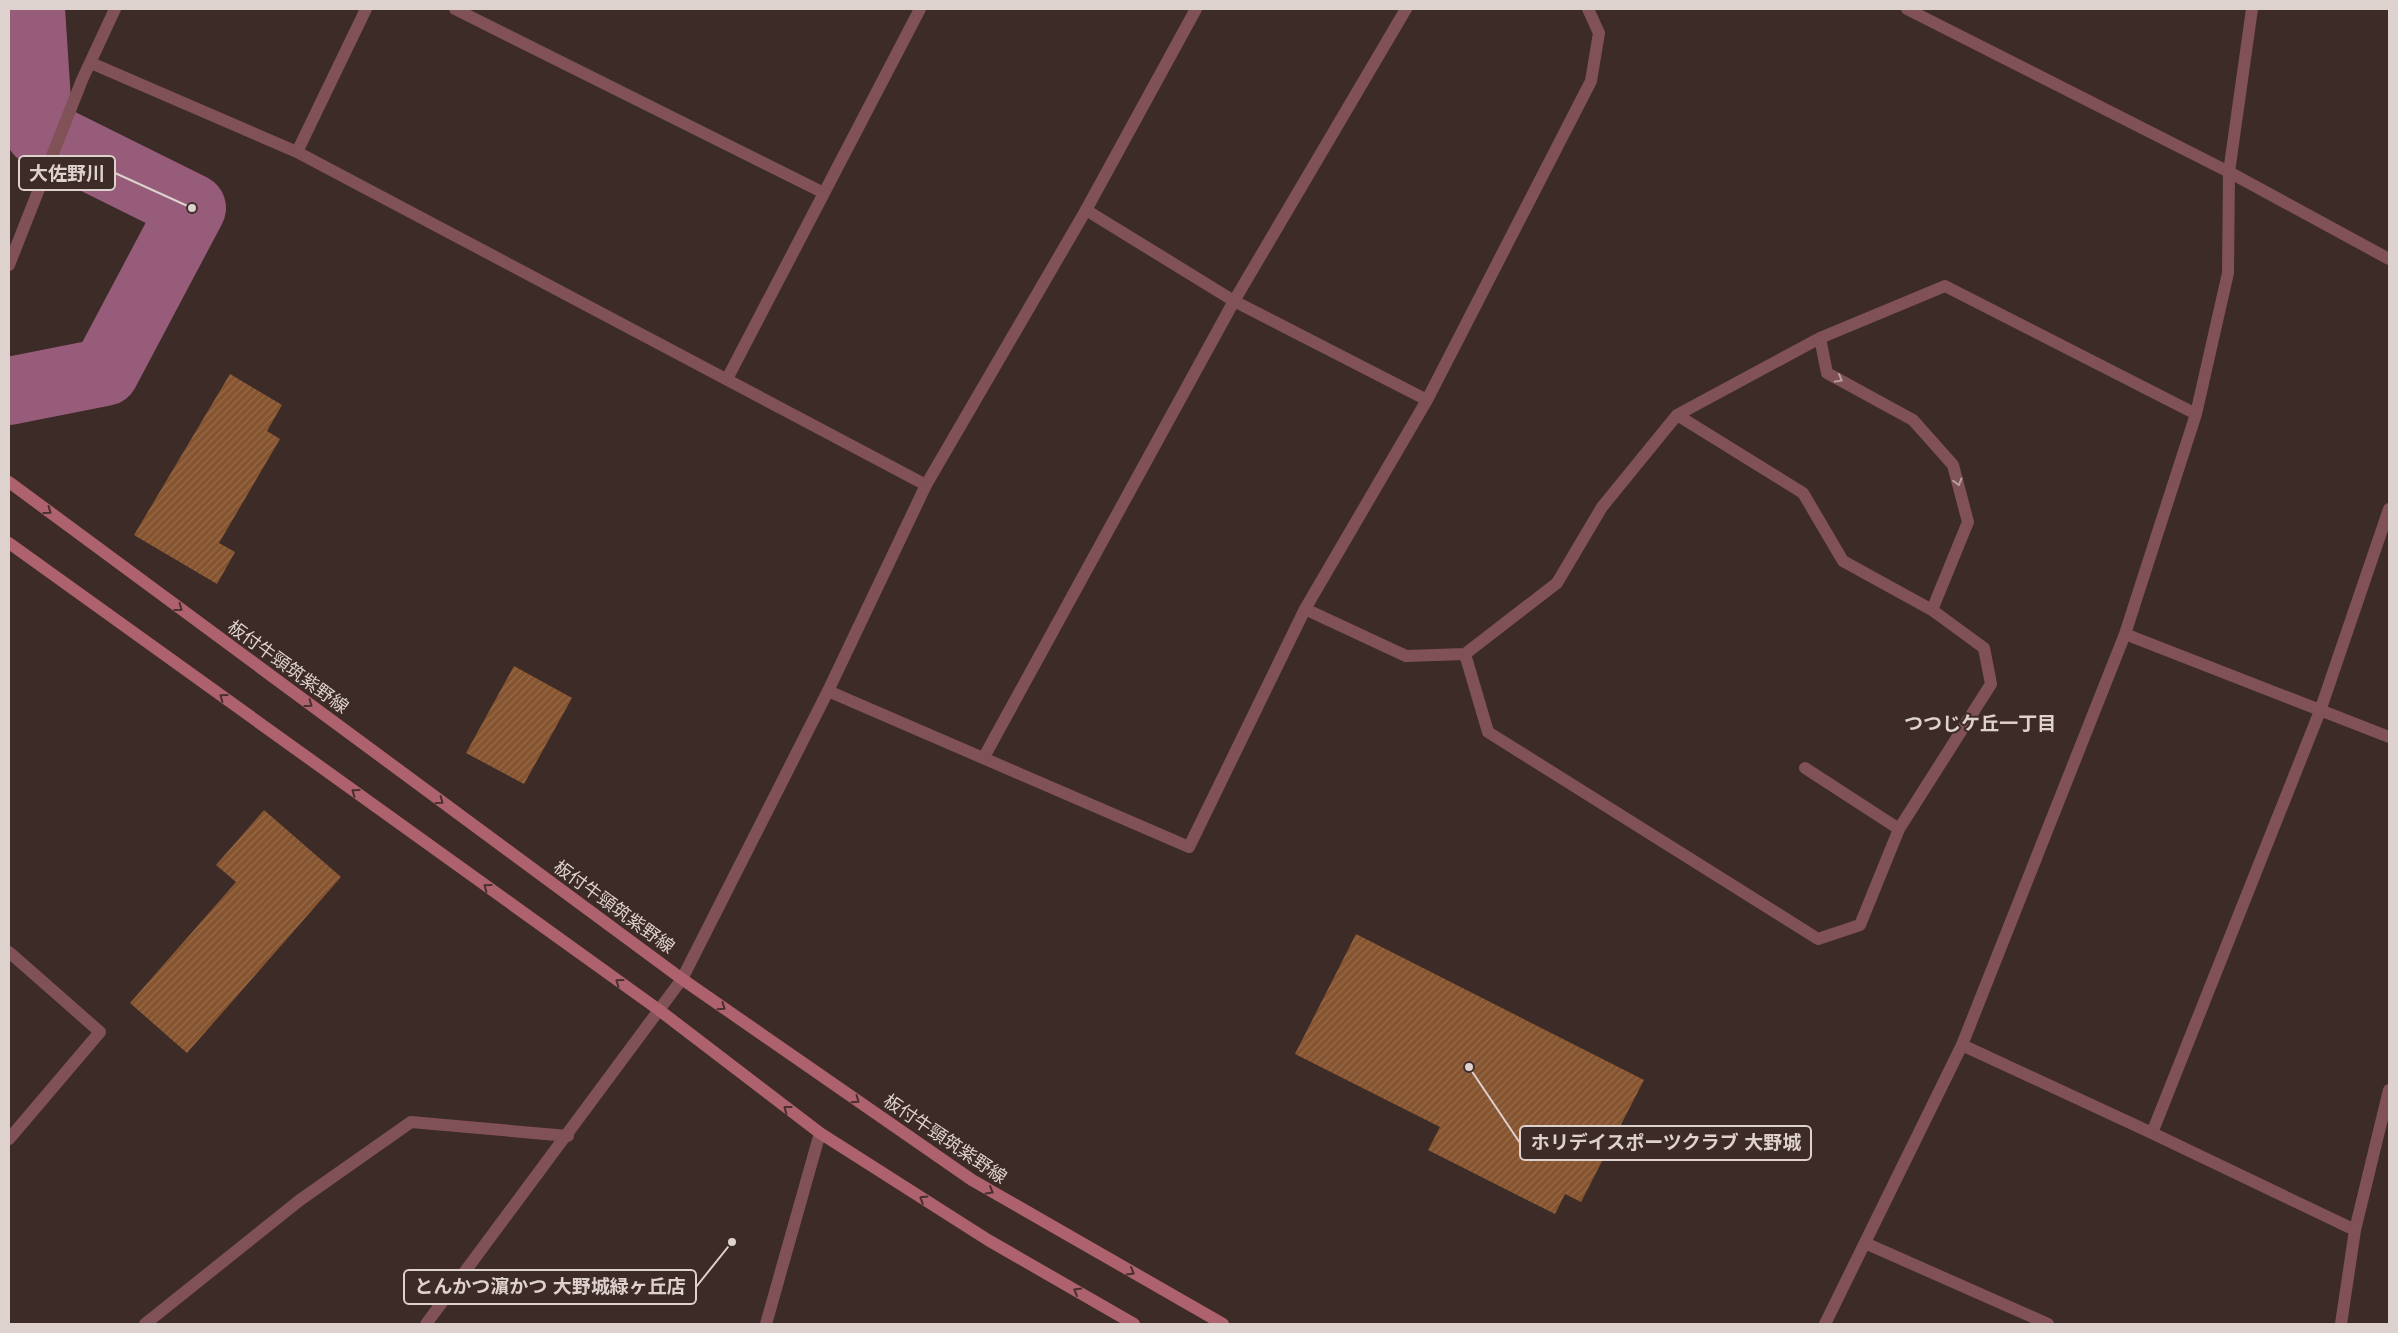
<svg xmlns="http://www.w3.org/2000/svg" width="2398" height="1333" font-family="'Work Sans','Noto Sans JP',sans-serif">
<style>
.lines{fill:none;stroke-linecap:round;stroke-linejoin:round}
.river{stroke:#965c79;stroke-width:68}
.building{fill:url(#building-hatch)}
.minor{stroke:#815158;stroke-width:12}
.tertiary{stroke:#815158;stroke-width:12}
.secondary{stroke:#ae626d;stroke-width:12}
.oneway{stroke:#b99e9f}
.oneway2{stroke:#48302e}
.labels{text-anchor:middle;stroke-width:4;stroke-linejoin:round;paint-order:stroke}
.street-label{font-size:18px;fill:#ded2cf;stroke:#3d2b27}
.neighbourhood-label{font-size:19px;font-weight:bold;fill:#ded2cf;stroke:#3d2b27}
.leader{fill:none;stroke:#ded2cf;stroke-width:2}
.callout-dot{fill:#ded2cf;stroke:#3d2b27;stroke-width:2}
.callout{fill:#3d2b27;stroke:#ded2cf;stroke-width:2}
.callout-label{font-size:19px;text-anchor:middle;font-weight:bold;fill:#ded2cf}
</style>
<defs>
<pattern id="building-hatch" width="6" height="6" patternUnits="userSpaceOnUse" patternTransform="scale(1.25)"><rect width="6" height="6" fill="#86542f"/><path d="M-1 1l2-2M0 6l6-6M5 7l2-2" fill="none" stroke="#976c4c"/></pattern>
</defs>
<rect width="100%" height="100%" fill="#3d2b27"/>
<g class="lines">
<path class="river" d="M9,391L105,372L192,208L39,132L31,9"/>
</g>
<path class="building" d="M230,374L282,405L267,431L280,439L219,543L235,552L217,584L134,535Z
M514,666L572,698L524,784L466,753Z
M264,810L341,877L187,1053L130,1003L236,882L216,865Z
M1356,934L1644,1080L1581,1202L1565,1194L1555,1214L1428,1150L1440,1127L1295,1054Z"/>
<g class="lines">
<path class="minor" d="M455,9L824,193
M1907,9L2229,172L2389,259
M91,63L297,152L926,485
M297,152L366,9
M1086,210L1234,301L1427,400
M1820,338L1827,373L1913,420L1953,465L1968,522L1932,610
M727,379L920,9
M1305,609L1406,656L1465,654L1557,583L1602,507L1677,415L1820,338L1945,286L2196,414
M2125,634L2389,737
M1465,654L1488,732L1818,939L1860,925L1899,829L1991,684L1984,648L1932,610L1843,561L1803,493L1677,415
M828,691L1189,847L1305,609L1427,400L1591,81L1599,33L1588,9
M984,757L1234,301L1406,9
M1805,768L1899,829
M9,952L100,1032L9,1139
M1962,1045L2152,1133L2355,1230
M2152,1133L2320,711L2389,509
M1865,1243L2048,1324
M145,1324L300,1200L411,1122L568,1136
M766,1324L820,1133
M1825,1324L1962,1045L2125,634L2196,414L2228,273L2229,172L2252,9
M2341,1324L2355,1230L2389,1090"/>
<path class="tertiary" d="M9,265L82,80L115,9
M426,1324L682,979L828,691L926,485L1086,210L1196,9"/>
<path class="secondary" d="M9,482L682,979L972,1180L1223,1324
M9,543L659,1010L820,1133L988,1240L1134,1324"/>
</g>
<defs><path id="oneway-chevron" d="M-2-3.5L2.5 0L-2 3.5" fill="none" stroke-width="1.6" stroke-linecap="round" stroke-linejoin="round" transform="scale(1.25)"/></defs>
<g class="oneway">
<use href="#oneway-chevron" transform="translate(1839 379) rotate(29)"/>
<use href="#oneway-chevron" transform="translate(1958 482) rotate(75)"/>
</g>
<g class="oneway2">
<use href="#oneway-chevron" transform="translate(48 511) rotate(36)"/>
<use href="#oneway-chevron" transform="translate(179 608) rotate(36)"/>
<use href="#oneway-chevron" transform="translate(223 697) rotate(-144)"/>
<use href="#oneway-chevron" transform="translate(309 704) rotate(36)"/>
<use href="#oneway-chevron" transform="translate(355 792) rotate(-144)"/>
<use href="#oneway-chevron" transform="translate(440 801) rotate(36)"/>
<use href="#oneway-chevron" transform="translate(487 887) rotate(-144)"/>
<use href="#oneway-chevron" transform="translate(619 982) rotate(-144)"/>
<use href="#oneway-chevron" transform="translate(722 1007) rotate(35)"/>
<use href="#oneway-chevron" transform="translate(856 1100) rotate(35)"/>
<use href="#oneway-chevron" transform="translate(787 1109) rotate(-143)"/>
<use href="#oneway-chevron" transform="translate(990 1191) rotate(30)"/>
<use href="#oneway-chevron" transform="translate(923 1199) rotate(-148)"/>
<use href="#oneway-chevron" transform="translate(1131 1272) rotate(30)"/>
<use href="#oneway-chevron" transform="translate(1077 1291) rotate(-150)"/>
</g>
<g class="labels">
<g class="street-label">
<text transform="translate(288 667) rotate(36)" y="6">板付牛頸筑紫野線</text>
<text transform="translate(614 907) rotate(36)" y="6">板付牛頸筑紫野線</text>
<text transform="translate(945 1139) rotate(34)" y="6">板付牛頸筑紫野線</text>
</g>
<g class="neighbourhood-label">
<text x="1980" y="730">つつじケ丘一丁目</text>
</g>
</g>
<path class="leader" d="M192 208L115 173M1469 1067L1520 1143M732 1242L696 1287"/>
<g class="callout-dot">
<circle cx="192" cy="208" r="5"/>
<circle cx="1469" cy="1067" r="5"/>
<circle cx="732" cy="1242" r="5"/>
</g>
<g class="callout">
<rect x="19" y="156" width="96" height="34" rx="5"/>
<rect x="1520" y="1126" width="291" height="34" rx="5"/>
<rect x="404" y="1270" width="292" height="34" rx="5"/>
</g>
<g class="callout-label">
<text x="67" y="180">大佐野川</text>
<text x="1666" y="1149">ホリデイスポーツクラブ 大野城</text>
<text x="550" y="1293">とんかつ濵かつ 大野城緑ヶ丘店</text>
</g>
<rect width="2398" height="1333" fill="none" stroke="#ded2cf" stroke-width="20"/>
</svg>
